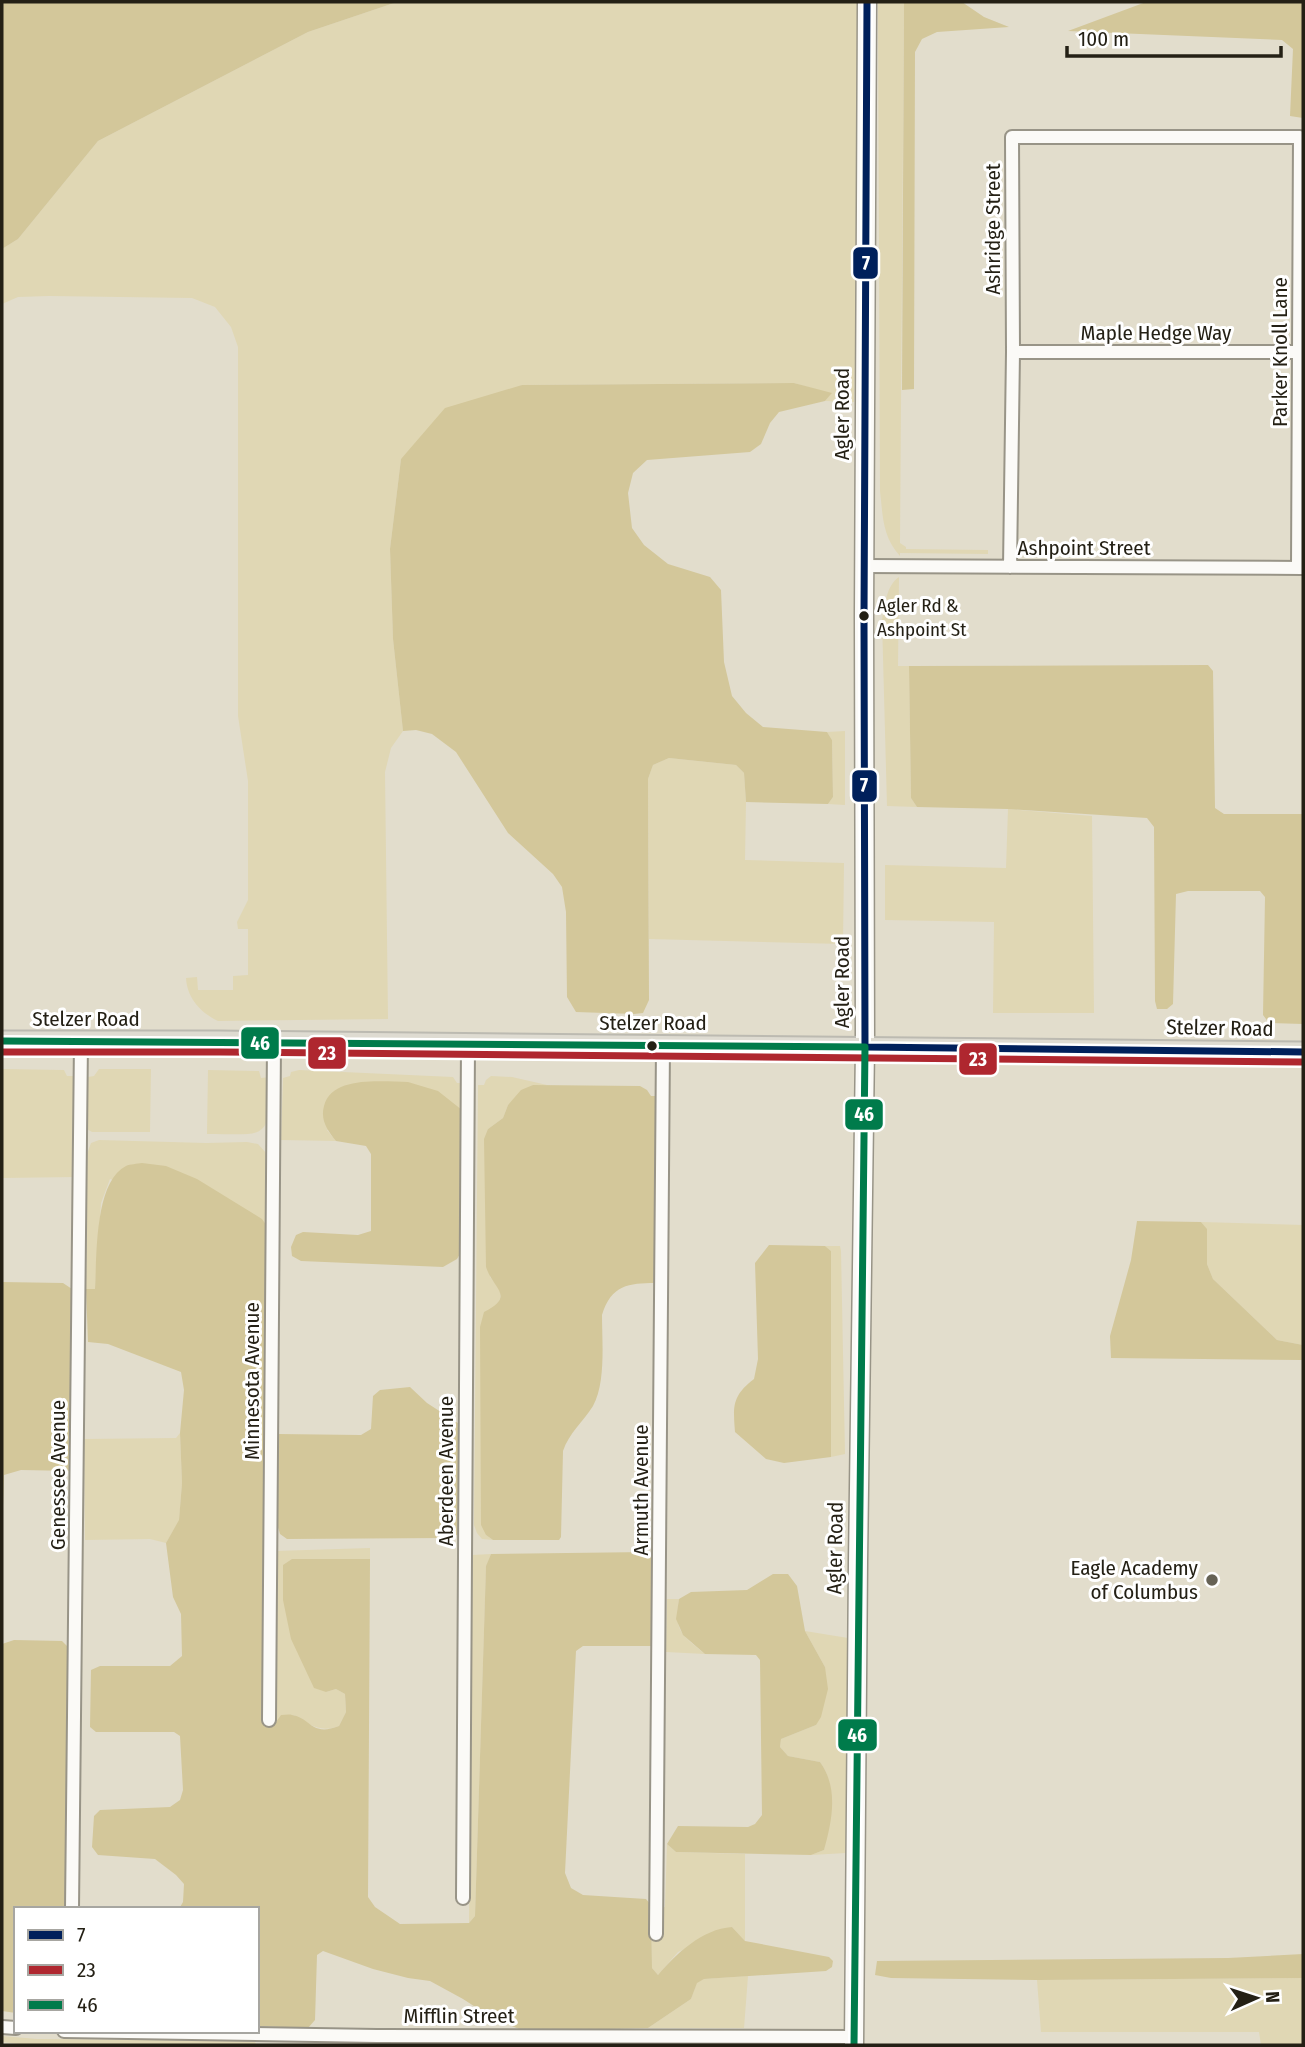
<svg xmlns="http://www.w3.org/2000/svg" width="1305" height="2047" font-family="'Fira Sans Condensed',sans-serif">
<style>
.green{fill:#e0d7b4}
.forest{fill:#d3c79a}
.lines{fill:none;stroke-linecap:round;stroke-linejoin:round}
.street-casing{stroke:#989487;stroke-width:16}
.secondary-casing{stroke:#989487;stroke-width:21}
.primary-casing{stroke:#bcbab1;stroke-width:23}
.street{stroke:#fbfaf7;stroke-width:12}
.secondary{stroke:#fbfaf7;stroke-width:18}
.primary{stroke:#dedbd1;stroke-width:19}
.bus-1-casing{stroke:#fff;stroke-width:12}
.bus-2-casing{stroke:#fff;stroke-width:12}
.bus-3-casing{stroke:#fff;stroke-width:12}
.bus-1{stroke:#00205b;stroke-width:7}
.bus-2{stroke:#af272f;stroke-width:7}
.bus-3{stroke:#007b4b;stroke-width:7}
.bus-dot{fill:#242015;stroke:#fff;stroke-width:2.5}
.poi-dot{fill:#666255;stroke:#fff;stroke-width:2.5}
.labels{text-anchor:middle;stroke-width:6;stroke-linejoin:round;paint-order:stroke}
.bus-label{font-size:19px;fill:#242015;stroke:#fff;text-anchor:start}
.street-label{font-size:21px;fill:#242015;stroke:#fff}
.poi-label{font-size:21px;fill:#242015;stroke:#fff;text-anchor:end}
.line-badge{stroke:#fff;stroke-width:2.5}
.badge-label{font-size:19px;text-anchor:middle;font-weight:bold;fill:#fff}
</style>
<rect width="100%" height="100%" fill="#e2ddcc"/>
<path class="green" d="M397,2H863L854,402L825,401L831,394L794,383L522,385L401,459L390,549L393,639L403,731L391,748L385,772L388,1019L218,1021C201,1013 187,998 186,978L197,977L198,990H233V976L248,975V929H238L237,922L248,900V781L238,716V347L231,327L215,307L192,298L49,296L18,297L2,304V249L18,239L98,141L308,32Z
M878,2H904L900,543L906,547V549L988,550V554L900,553V556C882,536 883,516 880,491Z
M899,577L898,666H909L911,798L917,807L887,806L882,620C885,605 886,586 899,577Z
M845,731V805L828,804L833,797L832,740L827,732Z
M669,758L736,765L744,773L746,802L745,860L844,863L843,944L649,939L648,779L653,765Z
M1008,809L1092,816L1094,1013H993L994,922L885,920V865L1006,868Z
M2,1069L64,1070L67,1076H74L77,1111L76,1177L2,1178Z
M99,1069H151L150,1132H92L87,1129L88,1077L94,1076Z
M208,1070L259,1071L261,1078L270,1077C270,1142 267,1134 207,1134Z
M299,1070L453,1077L457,1083H463L466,1126L327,1130L336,1141L281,1140L283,1078L290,1076L291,1072Z
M491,1076L512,1077L547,1085H533L508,1105L503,1118L488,1129L490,1277C498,1287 505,1293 497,1305L486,1535L493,1540L482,1539L477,1533L474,1525L478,1085H484L486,1080Z
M99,1140L206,1143L247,1142L258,1144L267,1154L269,1229L110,1179L101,1203L95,1289H86L87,1154L91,1143Z
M1201,1222L1303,1225V1345L1277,1340L1213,1279L1207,1264V1230Z
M825,1246H840L841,1251L845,1454L831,1457V1251Z
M180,1433L182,1483L179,1521L166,1543L150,1539L85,1540L84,1439L176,1438Z
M370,1548V1559H292L326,1692L336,1689L345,1694L346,1712L339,1726C321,1733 309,1725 294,1715L274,1725L275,1551Z
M491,1554L486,1567L475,1916L469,1923L472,1555Z
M667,1599H679C674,1632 681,1634 705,1654L666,1652Z
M805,1631L848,1638L846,1853L811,1855L824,1850C828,1821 839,1787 820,1762L788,1756L780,1747L781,1739L816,1725L825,1667Z
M667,1844L676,1852L745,1854V1941L732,1927L678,1952L658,1975L652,1968L651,1905L665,1907Z
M748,1976L744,2028H648L691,1999L697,1982L704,1979Z
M1303,1978V2045H1261L1259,2032H1041L1037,1980Z
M2,2036L37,2039L255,2041L256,2045H28L2,2042Z"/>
<path class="forest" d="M2,2H397L308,32L98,141L18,239L2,249Z
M904,2H962L984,17L1009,27L937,32L922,39L915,52L914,389L902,390Z
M1146,2H1303V118L1290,116L1293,49L1282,40L1068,31Z
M794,383L832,393L825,401L779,412L770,423L761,444L750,452L647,460L633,473L628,493L632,528L644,545L668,564L710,577L721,590L724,662L732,696L746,713L763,727L827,732L832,740L833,797L828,804L746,802L744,773L736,765L669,758L653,765L648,779L649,1000L643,1013L634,1014L576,1012L567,997L566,912L562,887L553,874L508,833L456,752L432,734L416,730L403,731L393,639L390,549L401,459L445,408L522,385Z
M1208,665L1213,671L1215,808L1224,814H1303V1024L1269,1023L1263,1015L1265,897L1260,891H1188L1176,894L1173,1004L1167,1009H1157L1155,1001L1154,827L1147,818L1008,809L917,807L911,798L909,666Z
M408,1082L438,1091L462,1110L464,1247L457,1259L443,1267L301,1261L292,1256L291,1247L296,1235L303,1232L358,1235L371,1231V1154L366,1146L336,1141C328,1131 320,1120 324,1106C332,1075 383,1082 408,1082Z
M533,1085L640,1086L647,1090L651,1096H658L655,1283C629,1283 611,1285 602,1315C602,1341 606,1383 593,1406C583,1422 569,1433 563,1451L561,1537L559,1540H493L486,1535L481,1525L480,1327L484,1312C516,1296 493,1289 486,1267L484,1139L488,1129L503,1118L508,1105L521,1090Z
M142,1163L166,1166L197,1179L262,1219L269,1229L265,1721L274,1725L281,1715C285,1715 289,1714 292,1715C311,1718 311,1737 339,1726L346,1712L345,1694L336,1689L326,1692L314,1688L291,1639L283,1600V1565L292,1559H370L368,1897L375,1907L400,1924L469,1923L475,1916L486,1566L491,1554L647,1552L655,1560L654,1646H583L576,1651L565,1873L571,1888L583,1895L646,1899L651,1905L652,1968L658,1975C676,1954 702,1929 732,1927L745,1941L829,1957L833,1961L832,1967L826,1971L704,1979L697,1983L691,1999L648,2028L524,2031L494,2019L463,1999L430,1981L408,1978L373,1969L323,1951L317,1955L315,2020L308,2028L257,2026V1909H179L183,1902L184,1884L176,1875L155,1859L98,1855L92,1847L94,1816L100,1810L170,1807L180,1800L183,1790L180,1736L174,1732H96L90,1727L91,1670L100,1666H170L182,1656L181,1614L173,1597L166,1543L179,1520L182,1483L180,1433L184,1390L181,1372L108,1344L88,1342L86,1289H95C97,1257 94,1182 126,1166C130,1164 137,1164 142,1163Z
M1137,1221L1201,1222L1207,1229V1264L1213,1279L1277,1340L1303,1345V1360L1111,1358L1110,1336L1131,1260Z
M769,1245L825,1246L831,1251V1457L784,1463L766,1459L735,1432C733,1406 732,1396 754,1379L758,1359L755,1263Z
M2,1282L63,1283L75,1291L73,1471L21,1470L4,1475L2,1537Z
M410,1387L427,1403L461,1425L462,1528L457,1535L445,1538L287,1539L280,1534L277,1524L278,1434L361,1435L371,1429L373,1396L380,1390Z
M773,1574H788L797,1586L805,1631L825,1667L828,1689L821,1717L816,1725L781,1739L780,1747L788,1756L820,1762C839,1788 832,1821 824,1850L811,1855L676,1852L667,1844L678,1826L748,1827L755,1824L762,1815L760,1660L756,1655L705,1654L683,1635L676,1619L679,1599L691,1592L747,1590Z
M14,1640L62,1641L70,1649L66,1909H16V2013L2,2011V1644Z
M1303,1954V1978L1037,1980L891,1978L875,1975L877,1961L1228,1958Z"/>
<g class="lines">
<g class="street-casing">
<path id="street" d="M1013,352H1299
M864,566L1303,568
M1010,567L1013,352L1012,137H1300L1298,568
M269,1720L274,1043
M463,1898L468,1045
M72,1909L81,1041
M656,1934L663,1046
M2,2027L16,2028
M64,2031L377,2036L854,2037"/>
</g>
<g class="secondary-casing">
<path id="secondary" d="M854,2045L858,1562L865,1047L864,616L867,2"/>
</g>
<g class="primary-casing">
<path id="primary" d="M2,1041H219L1303,1052"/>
</g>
<use href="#street" class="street"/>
<use href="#secondary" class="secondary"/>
<use href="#primary" class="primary"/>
<g class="bus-1-casing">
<path id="bus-1" d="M865,1047L864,616L867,2
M865,1047L1303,1052"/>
</g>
<g class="bus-2-casing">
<path id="bus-2" d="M2,1052H219L1303,1062"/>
</g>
<g class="bus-3-casing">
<path id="bus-3" d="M2,1041L865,1047L854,2045"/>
</g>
<use href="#bus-1" class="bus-1"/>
<use href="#bus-2" class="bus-2"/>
<use href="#bus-3" class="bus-3"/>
</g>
<g class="bus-dot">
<circle cx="864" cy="616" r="6"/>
<circle cx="652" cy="1046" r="6"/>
</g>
<circle class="poi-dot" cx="1212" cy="1580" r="7"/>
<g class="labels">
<g class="bus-label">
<text x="877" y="612">Agler Rd &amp;<tspan x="877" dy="24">Ashpoint St</tspan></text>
</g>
<g class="street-label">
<text transform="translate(993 229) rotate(-90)" y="7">Ashridge Street</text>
<text x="1156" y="340">Maple Hedge Way</text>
<text transform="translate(1280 352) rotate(-90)" y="7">Parker Knoll Lane</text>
<text transform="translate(842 414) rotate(-90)" y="7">Agler Road</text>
<text x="1084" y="555">Ashpoint Street</text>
<text transform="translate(842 982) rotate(-90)" y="7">Agler Road</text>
<text x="86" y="1026">Stelzer Road</text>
<text x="653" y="1030">Stelzer Road</text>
<text transform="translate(1220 1028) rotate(1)" y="7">Stelzer Road</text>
<text transform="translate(252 1381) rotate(-90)" y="7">Minnesota Avenue</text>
<text transform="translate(446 1471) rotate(-90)" y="7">Aberdeen Avenue</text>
<text transform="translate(58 1475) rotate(-90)" y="7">Genessee Avenue</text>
<text transform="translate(641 1490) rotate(-90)" y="7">Armuth Avenue</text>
<text transform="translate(835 1548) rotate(-89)" y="7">Agler Road</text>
<text x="459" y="2023">Mifflin Street</text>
</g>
<g class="poi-label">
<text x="1198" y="1575">Eagle Academy<tspan x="1198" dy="24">of Columbus</tspan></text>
</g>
</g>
<g class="line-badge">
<rect x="852" y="246" width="27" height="34" rx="7" fill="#00205b"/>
<rect x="851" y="769" width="27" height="34" rx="7" fill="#00205b"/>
<rect x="240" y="1026" width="40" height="34" rx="7" fill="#007b4b"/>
<rect x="307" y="1036" width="40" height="34" rx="7" fill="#af272f"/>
<rect x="958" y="1042" width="40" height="34" rx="7" fill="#af272f"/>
<rect x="844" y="1098" width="40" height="33" rx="7" fill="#007b4b"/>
<rect x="837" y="1718" width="41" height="34" rx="7" fill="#007b4b"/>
</g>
<g class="badge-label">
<text x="866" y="270">7</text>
<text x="864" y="792">7</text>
<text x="260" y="1050">46</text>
<text x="327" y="1060">23</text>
<text x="978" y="1066">23</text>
<text x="864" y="1121">46</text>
<text x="857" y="1742">46</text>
</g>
<rect width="1305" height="2047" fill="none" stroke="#242015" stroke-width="7"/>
<rect x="14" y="1907" width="245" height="126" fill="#ffffff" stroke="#a7a6a1" stroke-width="2"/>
<rect x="28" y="1930" width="35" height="10" fill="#00205b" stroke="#a7a6a1" stroke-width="2"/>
<text x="77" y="1942" font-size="21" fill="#242015">7</text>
<rect x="28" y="1965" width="35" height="10" fill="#af272f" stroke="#a7a6a1" stroke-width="2"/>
<text x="77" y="1977" font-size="21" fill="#242015">23</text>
<rect x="28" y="2000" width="35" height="10" fill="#007b4b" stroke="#a7a6a1" stroke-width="2"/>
<text x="77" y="2012" font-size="21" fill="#242015">46</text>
<g transform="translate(1256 1998) rotate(87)" stroke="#ffffff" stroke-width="5" paint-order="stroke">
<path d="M0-5L12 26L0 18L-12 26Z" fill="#242015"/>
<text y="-10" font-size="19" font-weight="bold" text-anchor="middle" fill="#242015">N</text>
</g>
<path d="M1067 46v10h214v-10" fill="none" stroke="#242015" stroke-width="3.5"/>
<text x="1078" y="46" font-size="21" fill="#242015" stroke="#ffffff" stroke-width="5" paint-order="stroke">100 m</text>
</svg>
